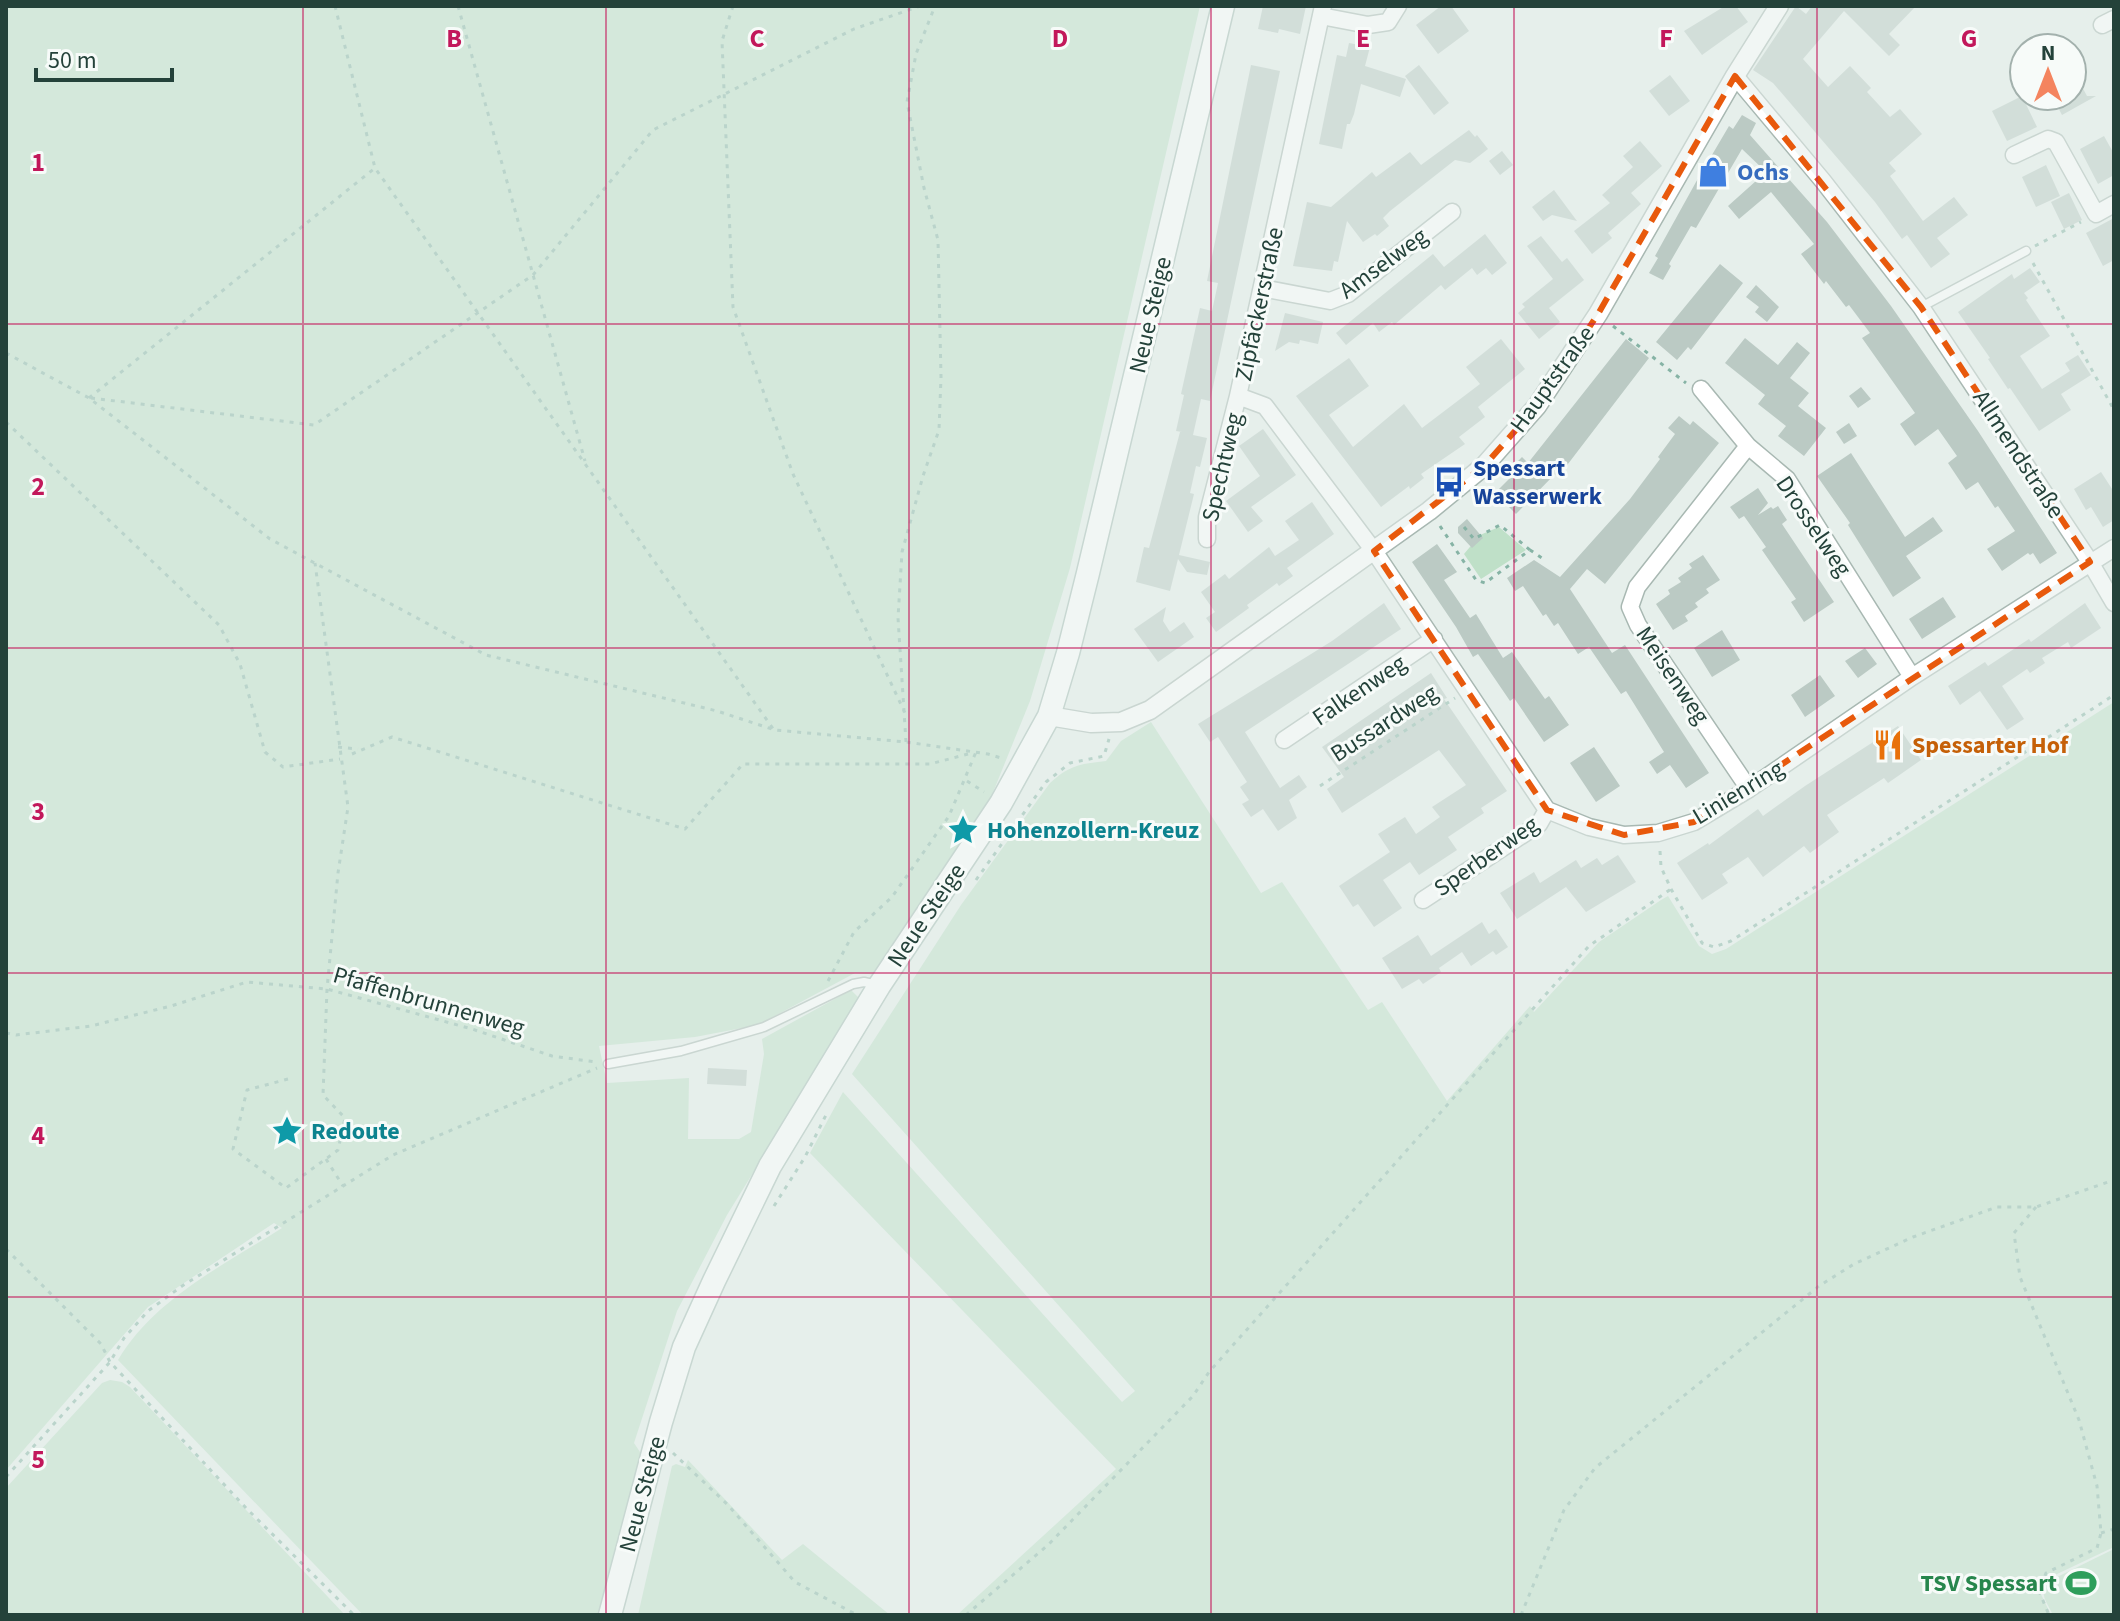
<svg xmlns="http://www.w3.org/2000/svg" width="2120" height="1621" font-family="'Source Sans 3',sans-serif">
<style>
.green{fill:#bfe0c8}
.building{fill:#bbcac4}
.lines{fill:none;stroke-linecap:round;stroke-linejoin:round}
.service-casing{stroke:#a8b8b2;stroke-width:11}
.minor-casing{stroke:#a8b8b2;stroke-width:19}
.tertiary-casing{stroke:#a8b8b2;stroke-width:21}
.secondary-casing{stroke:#a4bbb3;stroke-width:25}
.path{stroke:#86b3a5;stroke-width:3;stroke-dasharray:4 6;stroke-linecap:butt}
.service{stroke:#fff;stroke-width:8}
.minor{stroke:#fff;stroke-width:16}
.tertiary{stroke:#fff;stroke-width:18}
.secondary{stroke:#fff;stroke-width:22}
.marked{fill:none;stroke:#e8590c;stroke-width:6;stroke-dasharray:16 10;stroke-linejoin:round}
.grid{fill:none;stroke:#c2185b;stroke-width:2;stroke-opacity:0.55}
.labels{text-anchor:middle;stroke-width:6;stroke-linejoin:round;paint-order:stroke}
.shop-label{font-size:24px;font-weight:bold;fill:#366cbe;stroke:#f7fbf9;text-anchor:start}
.street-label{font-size:24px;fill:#24423a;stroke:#f7fbf9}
.transit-label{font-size:24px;font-weight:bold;fill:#164399;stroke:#f7fbf9;text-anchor:start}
.food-label{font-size:24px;font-weight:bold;fill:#c56008;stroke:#f7fbf9;text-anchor:start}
.culture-label{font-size:24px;font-weight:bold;fill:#0d838f;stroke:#f7fbf9;text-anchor:start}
.leisure-label{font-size:24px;font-weight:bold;fill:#27864d;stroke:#f7fbf9;text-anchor:end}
.grid-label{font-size:26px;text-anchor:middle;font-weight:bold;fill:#c2185b;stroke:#f7fbf9;stroke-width:6;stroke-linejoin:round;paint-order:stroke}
</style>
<rect width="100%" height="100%" fill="#e6efeb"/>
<path class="green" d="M6,6H1200L1070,568L1030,701L983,817L881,975L855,973L758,1025L695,1037L599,1046L607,1083L689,1078L688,1139H739L751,1132L764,1054L762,1039L851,990L860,999L727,1215L677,1311L634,1443L642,1455L604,1615H363L118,1360C154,1299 224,1265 282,1228L274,1223L148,1307L6,1470Z
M1499,527L1526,550L1481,579L1464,554L1480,535Z
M2114,702V1547L2036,1584L2051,1615H957L1116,1469L810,1153L843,1092L1122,1402L1135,1391L852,1074L961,905L1050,783C1070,765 1080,764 1106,761L1121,741L1151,722L1261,893L1282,882L1368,1010L1382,1002L1447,1101L1530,1006L1534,1012L1599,942L1661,900L1668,896L1699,946L1712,954L1726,949Z
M110,1380L122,1382L130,1387L345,1615H6V1488L102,1383Z
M688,1460L782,1560L803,1544L890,1615H638L672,1466L676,1464L685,1467Z
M2114,1549V1615H2053C2046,1601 2037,1591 2051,1580Z"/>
<path class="building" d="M1263,6H1306L1300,34L1279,29L1278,33L1258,29Z
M1441,6H1451L1469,31L1438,54L1416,25Z
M1725,6H1736L1748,22L1702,55L1684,31Z
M1796,6L1806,14L1812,6H1916L1889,34L1900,45L1889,56L1844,11L1803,59L1828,87L1850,66L1871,88L1867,92L1890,117L1900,109L1922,134L1889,163L1896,171L1890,176L1923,221L1954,197L1968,215L1937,238L1950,254L1931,268L1907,235L1902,239L1875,202L1773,83L1753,70Z
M1349,43L1370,47L1365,66L1406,79L1400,97L1361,84L1354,114L1350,124H1347L1342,149L1319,144L1337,55L1346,57Z
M1251,65L1280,71L1210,401L1201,399L1193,435L1207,438L1200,467L1196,466L1190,493L1194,494L1179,555L1210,562L1207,575L1187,572L1178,559L1170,591L1136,582L1144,547L1149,548L1180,432H1182L1176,431L1184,395L1181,394L1200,308L1212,311L1218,283L1207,281Z
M1419,65L1449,103L1434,115L1405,76Z
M2072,68L2087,96H2096L2062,115L2052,96H2072Z
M1670,75L1690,101L1669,116L1649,91Z
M2022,96L2037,127L2007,141L1992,111Z
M1742,115L1756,123L1750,135L1827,222L1891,306L1978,431L2057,553L2040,564L2033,553L2030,555L2028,553L2002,571L1987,549L2015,531L1998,506L1995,508L1978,482L1966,490L1948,463L1957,456L1938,429L1915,446L1900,424L1915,413L1862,338L1870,333L1849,305L1846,307L1826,281L1824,284L1801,254L1814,244L1771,192L1739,219L1728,206L1766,172L1742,149L1696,228L1691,226L1669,264L1671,266L1663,280L1649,273L1658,258L1655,256L1696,182L1729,126L1733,129Z
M1469,130L1475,137L1477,135L1488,149L1470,163L1455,160L1390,211L1383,218L1389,226L1377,236L1375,234L1363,242L1347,221L1338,262L1334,261L1332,271L1293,266L1307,202L1331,207L1372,172L1376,177L1410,152L1421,165Z
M2104,136L2114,154V175L2098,184L2080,149Z
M1640,141L1662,166L1631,193L1641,204L1608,233L1612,238L1592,254L1574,231L1610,203L1602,195L1633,167L1623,156Z
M1502,151L1513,165L1500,175L1489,161Z
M2046,165L2060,196L2036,207L2022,177Z
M1554,190L1577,221L1552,215L1543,221L1532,207Z
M2069,193L2082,220L2064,229L2051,202Z
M2114,218V260L2103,266L2086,233Z
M1485,234L1507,263L1492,275L1486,268L1477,275L1472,268L1445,290L1441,285L1394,325L1392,322L1379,332L1373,323L1346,345L1336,333L1433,254L1444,267Z
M1541,236L1562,262L1567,258L1584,280L1549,308L1560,322L1539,339L1518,313L1525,307L1522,304L1553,279L1527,246Z
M1720,264L1743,283L1691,350L1688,347L1677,360L1656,342Z
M2030,268L2040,282L2024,293L2028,298L2026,300L2050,336L2020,356L2042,389L2070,371L2065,363L2078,355L2091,375L2061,394L2071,410L2039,431L2010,388L2008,389L1988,359L1990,358L1958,312L2012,274L2014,279Z
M1756,285L1779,307L1767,322L1755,312L1759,307L1746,297Z
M1285,313L1323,322L1318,344L1300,340L1299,344L1289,342L1275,351Z
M1745,338L1778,365L1797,342L1810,353L1790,378L1809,393L1798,406L1826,428L1804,456L1778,436L1786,426L1758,404L1765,395L1725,363Z
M1501,339L1525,369L1478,407L1485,417L1459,437L1465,444L1421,474L1424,478L1410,489L1409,486L1381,507L1296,396L1349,358L1369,386L1329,415L1353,447L1404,404L1422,428L1480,384L1466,367Z
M1626,339L1649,358L1558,477L1555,474L1516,514L1495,493L1513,475L1509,470L1522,457L1528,463Z
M1861,387L1871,399L1858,408L1849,396Z
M1679,416L1690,425L1693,421L1719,443L1605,584L1587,569L1570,589L1612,653L1625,645L1709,773L1686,788L1670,765L1657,774L1649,762L1664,752L1626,691L1621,694L1589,647L1578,654L1558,623L1554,626L1546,614L1543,616L1523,586L1515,591L1507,578L1534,560L1560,577L1630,499L1660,459L1658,457L1675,434L1668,428Z
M1849,423L1857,436L1844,444L1836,432Z
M1263,429L1296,475L1251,507L1263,521L1248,532L1226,501L1260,476L1239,446Z
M1851,453L1905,537L1933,517L1943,531L1906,556L1921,578L1893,597L1848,525L1850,523L1817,476Z
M2101,472L2114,492V520L2103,527L2091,507L2086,510L2074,489Z
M1758,488L1768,503L1758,515L1771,507L1773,509L1778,506L1787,520L1782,524L1834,602L1804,622L1791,602L1796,599L1762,550L1766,547L1744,516L1739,519L1730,507Z
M1312,502L1334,534L1287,568L1293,576L1279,586L1277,583L1247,605L1249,608L1216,632L1206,618L1215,612L1201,592L1225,574L1229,579L1269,547L1275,556L1299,540L1285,521Z
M1467,519L1483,538L1472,548L1458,533V527Z
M1437,544L1457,572L1444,580L1470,618L1476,614L1503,658L1512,652L1545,699L1549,696L1569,725L1544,742L1514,698L1510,701L1478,654L1473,657L1456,627L1412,562Z
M1703,555L1720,580L1706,589L1709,593L1695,603L1698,607L1685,616L1688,621L1673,630L1656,604L1670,594L1668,590L1681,582L1678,578L1692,568L1689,564Z
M1943,597L1956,617L1922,639L1909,619Z
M1384,603L1401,629L1245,732L1280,788L1299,775L1307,787L1289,800L1297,818L1278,831L1263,809L1251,817L1242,804L1249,800L1240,787L1247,782L1218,737L1210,742L1198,724L1332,641Z
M2085,603L2101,628L2071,648L2068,642L2042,658L2045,663L2030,673L2027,669L2002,686L2024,719L2007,730L1980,691L1960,705L1948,686L1985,662L1988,666L2029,639L2031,642Z
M1166,607L1163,621L1170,632L1184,622L1194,637L1158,662L1134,629Z
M1722,630L1740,660L1712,677L1694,648Z
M1865,648L1877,664L1858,678L1845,661Z
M1431,673L1447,698L1444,699L1507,791L1481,808L1484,813L1448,837L1457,850L1419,875L1410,862L1383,880L1402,908L1374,927L1358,904L1353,907L1339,886L1390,852L1378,834L1405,817L1416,834L1440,817L1432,807L1466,785L1439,750L1342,813L1327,789L1344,777L1322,747Z
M1820,675L1835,696L1805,717L1791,695Z
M1898,726L1921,760L1888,783L1884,778L1827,815L1839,832L1810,853L1804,846L1763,877L1748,857L1722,874L1728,883L1702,900L1677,863L1708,843L1709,845L1758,809L1763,816L1805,786Z
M1594,747L1620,786L1596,802L1570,763Z
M1618,855L1636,882L1586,912L1566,887L1517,919L1500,893L1534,872L1540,883L1576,860L1581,868L1597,858L1602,865Z
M1482,922L1489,934L1496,929L1508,947L1496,955L1493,951L1471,966L1462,952L1439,968L1441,972L1423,984L1419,979L1402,989L1382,958L1418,935L1431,956Z
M708,1068L747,1070L746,1086L707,1084Z"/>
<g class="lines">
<g class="service-casing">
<path id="service" d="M1921,307L2026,251
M608,1064L681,1051L764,1027L853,984L864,982L878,985"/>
</g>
<g class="minor-casing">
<path id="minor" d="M1323,6L1238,396L1265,406L1374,551L1547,810L1589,827L1624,835L1658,833L1694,822L1749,789L1912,677L2114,548
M1321,16L1368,25L1388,22L1398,6
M2102,25L2114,19
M1735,76L1823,181L1921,307L2090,562L2114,603
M2014,155L2048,139L2056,142L2096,214L2114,204
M1262,288L1330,301L1348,294L1452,212
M1701,389L1748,446L1787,479L1912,677
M1748,446L1637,587L1630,607L1638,625L1749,789
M1207,539V517L1238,396
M1284,740L1434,639
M1423,900L1539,824L1547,810"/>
</g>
<g class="tertiary-casing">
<path id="tertiary" d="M1049,716L1091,723L1121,722L1150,710L1429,511L1484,466L1537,406L1598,314L1735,76L1779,6"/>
</g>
<g class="secondary-casing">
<path id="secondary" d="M610,1615L661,1422L684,1347L714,1281L770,1166L879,986L1001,803L1049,716L1068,653L1088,573L1223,6"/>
</g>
<path class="path" d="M335,6L375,168L774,730
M458,6L585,461
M733,6L722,41L733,307L793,474L905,713
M2035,246L2081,222
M2033,263L2114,410
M1613,326L1686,383
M6,353L89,398L270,539L486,655L717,711L775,730L906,742L988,754L1001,758
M89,398L375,168
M91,398L314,425L533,275L653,130L854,29L920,6
M6,422L219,625L240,664L265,752L283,767L340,759
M1440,526L1476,580L1485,583L1530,550L1542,558
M1464,527L1474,539L1500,525L1530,550
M906,742L898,618L902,552L923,476L939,430L941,377L938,240L924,188L907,102L916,54L935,6
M338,747L358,749
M352,754L392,737L685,829L743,764H930L972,753
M967,781L984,792
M1320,786L1455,698
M1660,851L1661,867L1671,889L1702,943L1714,947L1731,941L2114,695
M976,880L1046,782L1070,763L1104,756L1109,739
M828,981L854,932L892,897L949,816L976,752
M6,1033L16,1035L91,1026L171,1006L247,982L327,989L472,1029L552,1056L596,1062
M288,1079L247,1090L233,1149L286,1188L338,1150L345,1118L323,1095L327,989L338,873L348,807L315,563
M326,1159L343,1186
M774,1206L805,1157L826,1115
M2036,1207L2014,1233L2020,1277L2079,1420L2097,1486L2101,1533L2097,1548L2046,1573L2039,1591L2049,1615
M6,1249L101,1344L110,1362L246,1508L354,1615
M673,1453L727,1504L795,1582L857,1615
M6,1477L110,1362L124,1338L148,1311L182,1286L393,1155L597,1068
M2101,1533L2114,1529
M966,1615L1048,1545L1193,1396L1209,1372L1589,946L1671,889
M1521,1615L1564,1510L1595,1468L1819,1286L1854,1264L1913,1237L1997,1207H2036L2114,1180"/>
<use href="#service" class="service"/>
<use href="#minor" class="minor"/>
<use href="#tertiary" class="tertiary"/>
<use href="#secondary" class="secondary"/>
</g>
<path d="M0 0H2120V1621H0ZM1735,76L1921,307L2090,562L1694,822L1624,835L1547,810L1374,551L1484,466L1537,406L1598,314Z" fill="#e6efeb" fill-opacity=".55" fill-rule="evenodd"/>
<path class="marked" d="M1735,76L1921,307L2090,562L1694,822L1624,835L1547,810L1374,551L1484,466L1537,406L1598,314Z"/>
<path class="grid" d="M303,6V1615M606,6V1615M909,6V1615M1211,6V1615M1514,6V1615M1817,6V1615M6,324H2114M6,648H2114M6,973H2114M6,1297H2114"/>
<defs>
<g id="shop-bare" transform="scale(2.4)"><path d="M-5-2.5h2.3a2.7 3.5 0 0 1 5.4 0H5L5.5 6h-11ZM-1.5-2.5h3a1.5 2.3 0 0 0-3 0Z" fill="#3f7fe0" stroke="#f7fbf9" stroke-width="2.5" paint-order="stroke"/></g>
<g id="bus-bare" transform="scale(2.4)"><path d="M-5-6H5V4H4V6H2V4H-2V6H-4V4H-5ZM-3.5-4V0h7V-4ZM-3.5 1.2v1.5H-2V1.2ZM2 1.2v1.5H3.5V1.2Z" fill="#1a4fb4" stroke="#f7fbf9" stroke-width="2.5" paint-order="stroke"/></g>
<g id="restaurant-bare" transform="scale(2.4)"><path d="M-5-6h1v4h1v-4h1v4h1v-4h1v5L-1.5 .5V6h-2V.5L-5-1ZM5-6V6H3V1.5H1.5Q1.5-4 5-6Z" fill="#e8710a" stroke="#f7fbf9" stroke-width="2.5" paint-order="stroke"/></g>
<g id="sight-bare" transform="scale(2.4)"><path d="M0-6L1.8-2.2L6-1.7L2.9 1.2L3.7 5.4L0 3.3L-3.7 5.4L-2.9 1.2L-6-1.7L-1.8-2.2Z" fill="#0f9aa8" stroke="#f7fbf9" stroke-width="2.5" paint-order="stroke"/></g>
<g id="stadium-bare" transform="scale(2.4)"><path d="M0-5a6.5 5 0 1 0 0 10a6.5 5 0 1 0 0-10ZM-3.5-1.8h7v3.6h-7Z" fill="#2e9e5b" stroke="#f7fbf9" stroke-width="2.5" paint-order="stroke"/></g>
</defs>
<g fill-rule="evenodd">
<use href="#shop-bare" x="1713" y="172"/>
<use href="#bus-bare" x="1449" y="482"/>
<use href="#restaurant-bare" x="1888" y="745"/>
<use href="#sight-bare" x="963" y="830"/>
<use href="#sight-bare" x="287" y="1131"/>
<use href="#stadium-bare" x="2081" y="1583"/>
</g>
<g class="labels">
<g class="shop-label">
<text x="1737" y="180">Ochs</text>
</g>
<g class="street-label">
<text transform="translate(1383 263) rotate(-36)" y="8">Amselweg</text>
<text transform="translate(1259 304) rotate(-78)" y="8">Zipfäckerstraße</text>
<text transform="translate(1150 315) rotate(-77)" y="8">Neue Steige</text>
<text transform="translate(1552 379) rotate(-54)" y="8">Hauptstraße</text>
<text transform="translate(2019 454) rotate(57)" y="8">Allmendstraße</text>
<text transform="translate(1222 467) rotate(-77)" y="8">Spechtweg</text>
<text transform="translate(1814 526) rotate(56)" y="8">Drosselweg</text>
<text transform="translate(1673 675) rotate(56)" y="8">Meisenweg</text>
<text transform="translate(1359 690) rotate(-34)" y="8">Falkenweg</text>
<text transform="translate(1384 723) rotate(-33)" y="8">Bussardweg</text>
<text transform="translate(1738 792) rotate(-31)" y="8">Linienring</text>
<text transform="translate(1486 856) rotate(-35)" y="8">Sperberweg</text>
<text transform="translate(926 915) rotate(-56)" y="8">Neue Steige</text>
<text transform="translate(429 1001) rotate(16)" y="8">Pfaffenbrunnenweg</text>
<text transform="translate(642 1494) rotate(-75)" y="8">Neue Steige</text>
</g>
<g class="transit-label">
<text x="1473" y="476">Spessart<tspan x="1473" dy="28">Wasserwerk</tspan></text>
</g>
<g class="food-label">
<text x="1912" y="753">Spessarter Hof</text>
</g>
<g class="culture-label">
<text x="987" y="838">Hohenzollern-Kreuz</text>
<text x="311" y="1139">Redoute</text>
</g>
<g class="leisure-label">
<text x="2057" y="1591">TSV Spessart</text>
</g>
</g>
<g class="grid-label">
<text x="454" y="47">B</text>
<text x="757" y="47">C</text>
<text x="1060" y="47">D</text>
<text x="1363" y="47">E</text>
<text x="1666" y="47">F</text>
<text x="1969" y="47">G</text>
<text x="38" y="171">1</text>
<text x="38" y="495">2</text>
<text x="38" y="820">3</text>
<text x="38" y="1144">4</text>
<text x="38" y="1468">5</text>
</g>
<rect width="2120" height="1621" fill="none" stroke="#24423a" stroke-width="16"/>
<g transform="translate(2048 72)"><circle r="38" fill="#f7fbf9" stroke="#a3b1ad" stroke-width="2"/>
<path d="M0-6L14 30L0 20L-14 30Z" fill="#f4845f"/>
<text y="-12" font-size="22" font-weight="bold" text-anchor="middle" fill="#24423a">N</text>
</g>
<path d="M36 68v12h136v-12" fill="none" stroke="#24423a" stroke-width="4"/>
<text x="48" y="68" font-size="24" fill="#24423a" stroke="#f7fbf9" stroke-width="6" paint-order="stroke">50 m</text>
</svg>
